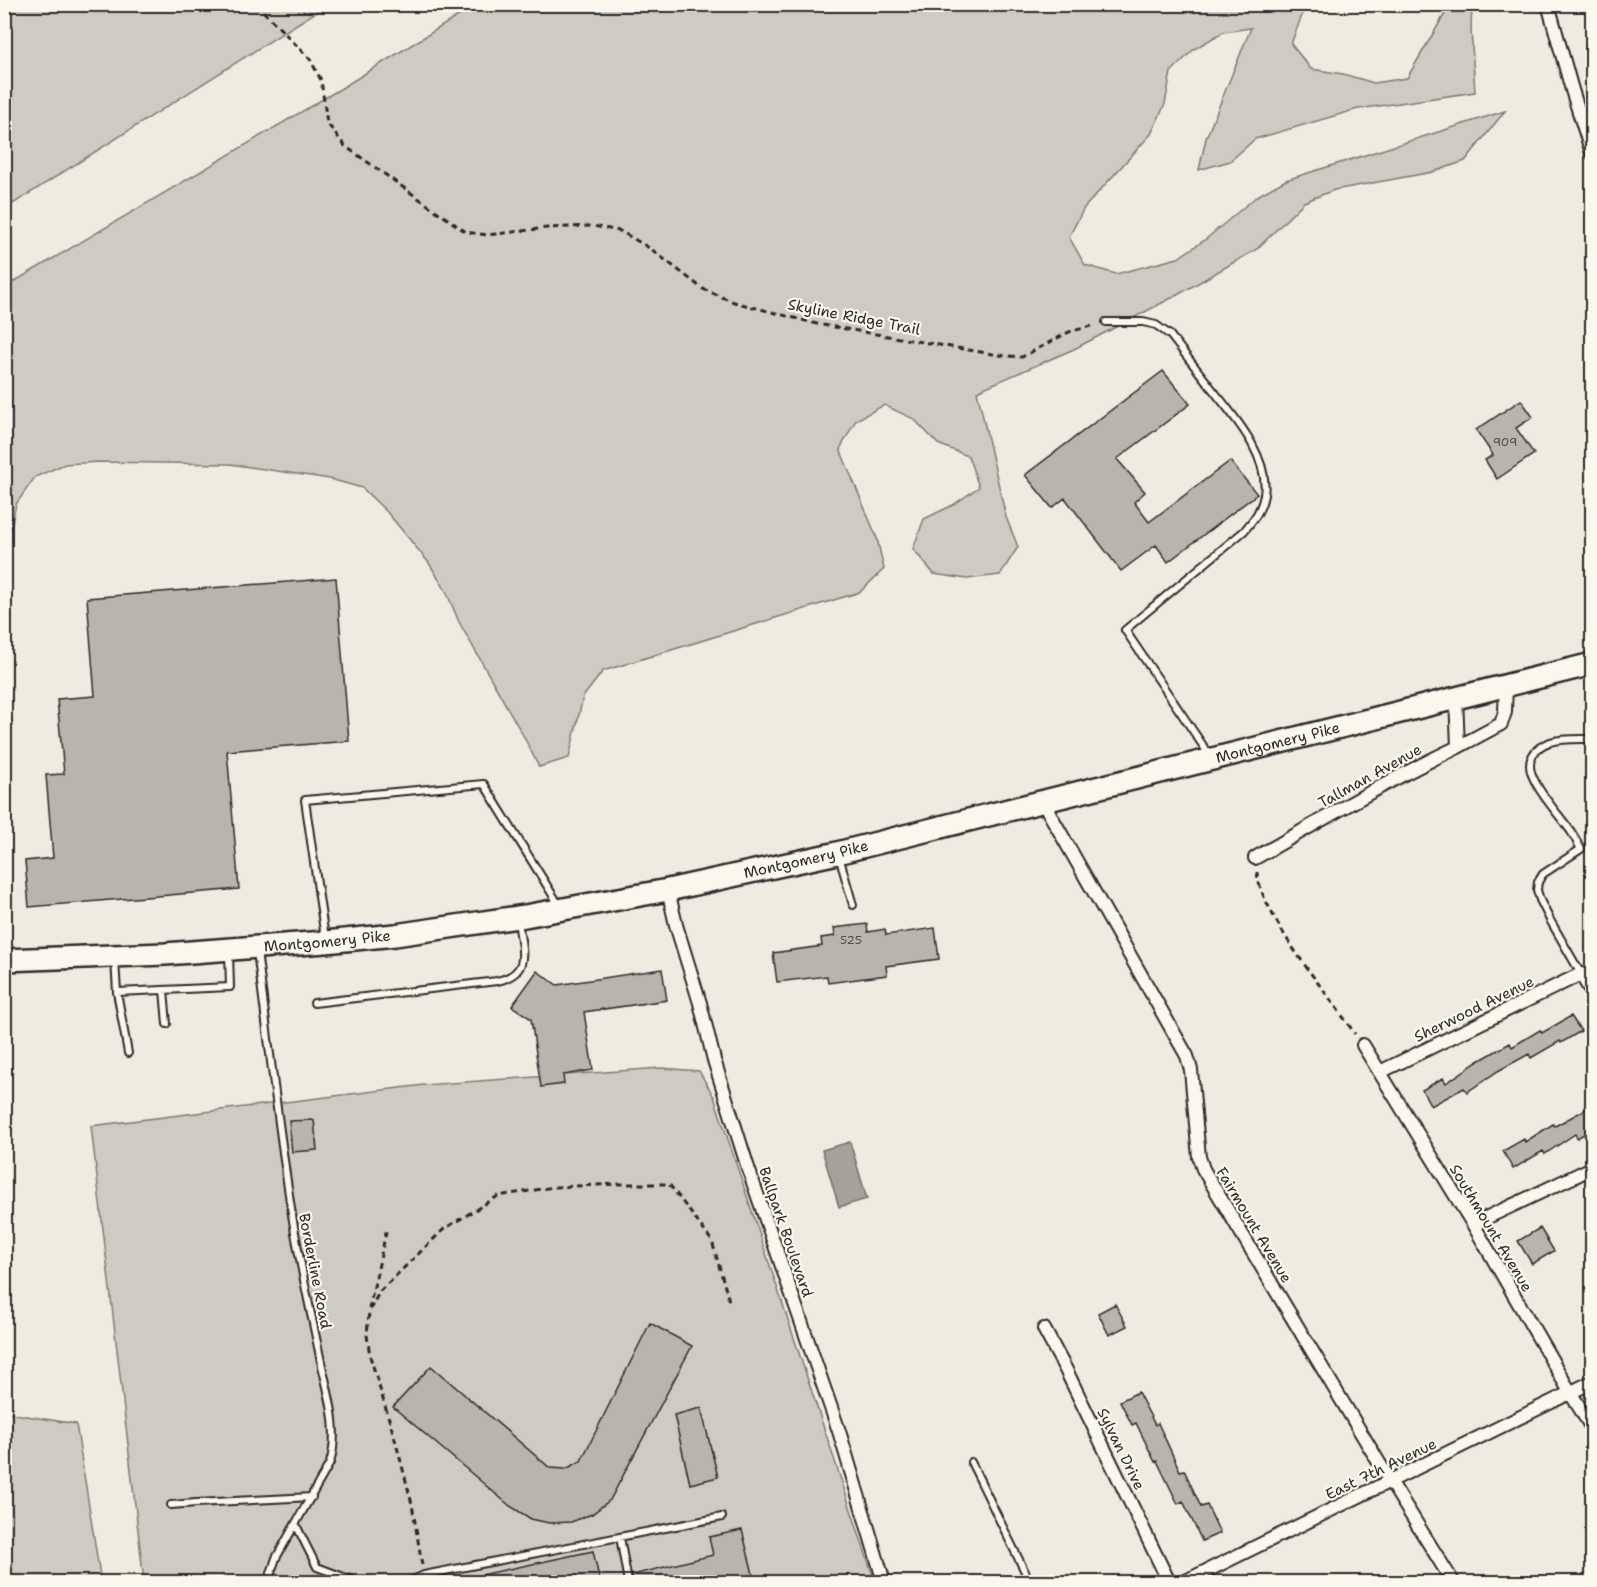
<svg xmlns="http://www.w3.org/2000/svg" width="1597" height="1587" font-family="'Shantell Sans',sans-serif">
<style>
.green{fill:#cecbc2;stroke:#7c7b76;stroke-width:1.5}
.water{fill:#a4a29a;stroke:#74726e;stroke-width:1.5}
.building{fill:#b8b5ae;stroke:#2b2b2b;stroke-width:1.5}
.lines{fill:none;stroke-linecap:round;stroke-linejoin:round}
.service-casing{stroke:#2b2b2b;stroke-width:10}
.minor-casing{stroke:#2b2b2b;stroke-width:16}
.trunk-casing{stroke:#2b2b2b;stroke-width:26}
.path{stroke:#2b2b2b;stroke-width:3;stroke-dasharray:6 4.5;stroke-linecap:butt}
.service{stroke:#fbf7ec;stroke-width:6}
.minor{stroke:#fbf7ec;stroke-width:12}
.trunk{stroke:#fbf7ec;stroke-width:21}
.labels{text-anchor:middle;stroke-width:4.5;stroke-linejoin:round;paint-order:stroke}
.number-label{font-size:12px;fill:#4e4e4c}
.street-label{font-size:15px;fill:#2b2b2b;stroke:#fbf7ec}
</style>
<rect width="100%" height="100%" fill="#eeebe0"/>
<filter id="ink" filterUnits="userSpaceOnUse"><feTurbulence type="fractalNoise" baseFrequency=".0167" numOctaves="2"/><feDisplacementMap in="SourceGraphic" scale="12" xChannelSelector="R" yChannelSelector="G"/><feConvolveMatrix kernelMatrix="1 2 1 2 8 2 1 2 1" color-interpolation-filters="sRGB"/></filter>
<g filter="url(#ink)">
<path class="green" d="M5,4H327V5L5,209Z
M476,5H1306L1291,44L1311,69L1343,74L1374,83L1407,78L1450,5H1472L1471,28L1475,92L1358,109L1255,139L1230,161L1199,170L1206,138L1251,28L1223,32L1194,49L1171,72L1165,104L1151,134L1084,208L1069,237L1085,265L1116,274L1178,258L1206,239L1257,196L1286,180L1505,111L1465,161L1433,172L1334,190L1304,202L1257,249L1181,293L1074,349L977,391L1006,517L1018,547L1000,575L967,579L934,574L913,549L924,519L953,505L979,487L968,456L938,444L914,419L884,405L856,420L840,449L877,538L884,569L860,592L603,671L583,697L569,758L539,767L524,737L459,622L446,591L429,563L387,512L362,488L330,479L230,464L99,462L65,464L35,477L16,504L5,555V287L340,89Z
M661,1068L699,1071L714,1097L875,1582H144L91,1126L424,1085Z
M4,1409L14,1414L76,1424L101,1582H5Z"/>
<path class="water" d="M850,1142L867,1199L839,1207L822,1150Z"/>
<path class="building" d="M1163,371L1190,404L1117,459L1145,492L1134,502L1149,522L1230,461L1257,494L1168,562L1156,545L1121,571L1065,498L1052,508L1025,475Z
M1521,400L1533,417L1516,428L1534,454L1497,479L1485,460L1493,455L1476,430Z
M336,578L349,741L227,751L239,889L29,907L25,861L53,858L46,775L64,774L57,699L95,696L87,598Z
M867,924L868,932L885,929L886,935L935,928L939,959L886,966L887,975L828,983L827,976L777,982L773,953L822,946L821,938L835,936L834,928Z
M662,969L667,1000L584,1012L593,1070L563,1075L564,1084L541,1087L531,1019L512,1006L537,971L557,985Z
M1571,1016L1581,1031L1561,1043L1560,1041L1531,1058L1529,1054L1498,1071L1467,1092L1464,1088L1431,1106L1422,1090L1443,1078L1446,1083L1477,1062L1510,1043L1512,1047L1540,1030L1542,1033Z
M1588,1108L1593,1116V1129L1577,1138L1575,1134L1545,1154L1543,1151L1513,1169L1503,1151L1524,1139L1525,1142L1553,1124L1555,1126Z
M314,1120L317,1150L292,1152L289,1121Z
M1540,1228L1554,1251L1532,1264L1518,1241Z
M1115,1304L1127,1326L1109,1335L1098,1313Z
M650,1323L692,1346L610,1500L592,1514L571,1522L549,1523L531,1519L510,1506L393,1407L431,1366L550,1468L566,1469L581,1461Z
M1138,1392L1155,1425L1158,1423L1180,1471L1184,1470L1201,1507L1207,1505L1220,1533L1202,1541L1183,1501L1178,1504L1157,1461L1155,1462L1136,1423L1132,1425L1120,1401Z
M701,1408L718,1477L690,1484L674,1415Z
M742,1530L755,1582H633L632,1575L713,1555L709,1537Z
M593,1551L600,1582H473L472,1577Z"/>
<g class="lines">
<g class="service-casing">
<path id="service" d="M1581,116L1592,113
M1106,322H1143L1156,325L1170,335C1185,354 1199,372 1213,390C1235,418 1270,457 1264,495C1261,511 1254,519 1244,531L1125,630L1210,756
M839,856L853,905
M325,938L305,800L484,784L559,905
M257,951C268,1037 278,1123 291,1208C298,1256 309,1304 319,1352C326,1388 341,1426 330,1463L276,1558L268,1582
M115,960L117,992L230,987L229,953
M1581,974L1550,920L1540,900L1537,890L1538,882L1543,874L1581,849C1578,844 1575,838 1572,833C1562,818 1529,783 1530,765C1530,754 1540,745 1550,742C1563,738 1579,739 1592,739
M164,990L167,1024
M117,992L128,1053
M314,1003L497,981C533,973 521,949 518,920
M971,1462L1030,1582
M171,1505L196,1503L312,1497
M296,1525L317,1567L357,1582
M620,1537L628,1582
M408,1582L424,1575L722,1517"/>
</g>
<g class="minor-casing">
<path id="minor" d="M1548,4L1572,90L1592,153
M1458,747L1501,724L1505,712L1506,685
M1043,802L1187,1056L1191,1070L1199,1157L1203,1169L1390,1481L1453,1582
M1255,858C1322,820 1388,780 1458,747L1456,698
M668,890L676,925L700,1003L714,1060L748,1168L839,1431L884,1582
M1363,1045L1473,1224L1570,1392L1592,1428
M1380,1072L1581,974L1592,993
M1473,1224L1592,1168
M1044,1329L1066,1370L1169,1582
M1184,1582L1592,1382"/>
</g>
<g class="trunk-casing">
<g id="trunk">
<path id="s1" d="M4,960L165,954L325,942L395,935L525,916L668,890L833,854L1592,664"/>
</g>
</g>
<path class="path" d="M256,4L310,59L321,80L327,123L345,146L466,232L487,235L547,228L593,226L620,231L651,249L703,289L734,302L817,324L998,355L1022,357L1069,332L1095,325
M1257,872C1258,887 1266,901 1273,915C1296,958 1328,994 1355,1034
M369,1309L387,1228
M422,1565L412,1504L395,1439L370,1356L367,1335L369,1311L380,1291L444,1229L498,1196L554,1187L617,1184H669L712,1241L729,1301"/>
<use href="#service" class="service"/>
<use href="#minor" class="minor"/>
<use href="#trunk" class="trunk"/>
</g>
</g>
<g class="labels">
<g class="number-label">
<text x="1505" y="446">909</text>
<text x="851" y="944">525</text>
</g>
<g class="street-label">
<text transform="translate(854 317) rotate(11)" y="5">Skyline Ridge Trail</text>
<text dy="5" stroke="none"><textPath href="#s1" startOffset="1296">Montgomery Pike</textPath></text>
<text transform="translate(1370 776) rotate(-29)" y="5">Tallman Avenue</text>
<text dy="5" stroke="none"><textPath href="#s1" startOffset="810">Montgomery Pike</textPath></text>
<text dy="5" stroke="none"><textPath href="#s1" startOffset="324">Montgomery Pike</textPath></text>
<text transform="translate(1474 1009) rotate(-26)" y="5">Sherwood Avenue</text>
<text transform="translate(1254 1225) rotate(59)" y="5">Fairmount Avenue</text>
<text transform="translate(1491 1228) rotate(59)" y="5">Southmount Avenue</text>
<text transform="translate(786 1232) rotate(71)" y="5">Ballpark Boulevard</text>
<text transform="translate(315 1271) rotate(79)" y="5">Borderline Road</text>
<text transform="translate(1121 1449) rotate(64)" y="5">Sylvan Drive</text>
<text transform="translate(1381 1469) rotate(-26)" y="5">East 7th Avenue</text>
</g>
</g>
<rect width="1597" height="1587" fill="none" stroke="#fbf7ec" stroke-width="24"/>
<rect x="12" y="12" width="1573" height="1563" fill="none" stroke="#2b2b2b" stroke-width="2" filter="url(#ink)"/>
</svg>
